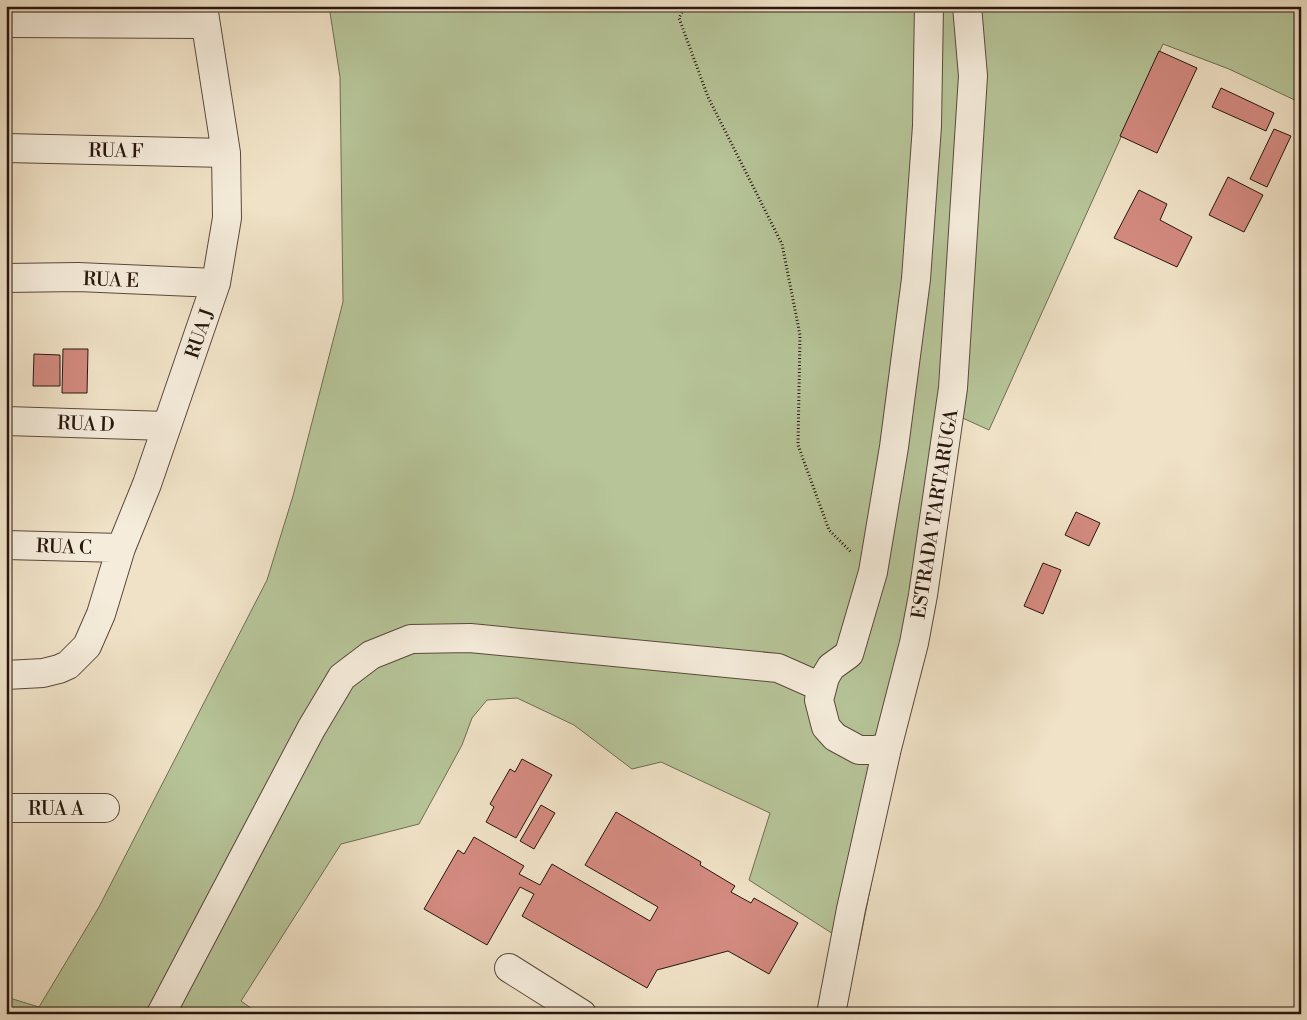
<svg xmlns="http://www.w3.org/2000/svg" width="1307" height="1020" font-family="'Libre Bodoni',serif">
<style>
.green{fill:#b6c498;stroke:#6f6d54}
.building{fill:#d38a80;stroke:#28160f}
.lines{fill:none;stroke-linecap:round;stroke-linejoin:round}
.minor-casing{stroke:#5a493d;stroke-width:30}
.path{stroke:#28160f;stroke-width:3;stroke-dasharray:1 2.5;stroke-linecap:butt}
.minor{stroke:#f5ecdb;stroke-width:28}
.labels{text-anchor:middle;stroke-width:4.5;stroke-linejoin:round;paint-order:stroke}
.street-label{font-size:19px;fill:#28160f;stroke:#f5ecdb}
</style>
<rect width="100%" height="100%" fill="#f0e2c7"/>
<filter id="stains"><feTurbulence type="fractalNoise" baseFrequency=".004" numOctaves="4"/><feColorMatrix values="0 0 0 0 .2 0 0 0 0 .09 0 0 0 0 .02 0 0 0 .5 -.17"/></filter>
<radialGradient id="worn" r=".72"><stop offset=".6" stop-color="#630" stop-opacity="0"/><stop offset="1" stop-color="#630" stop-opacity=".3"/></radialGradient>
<path class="green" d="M329,6H1301V103L1229,69L1163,44L989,430L956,415L926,609L858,950L749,880L770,813L661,762L632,769L574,725L517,698L487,700L472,718L462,745L419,824L341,844L241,1001L259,1014H6V997L39,1007L99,907L267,580L293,496L343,302L340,77Z"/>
<path class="building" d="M1159,51L1197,68L1157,153L1120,136Z
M1221,88L1274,113L1266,131L1212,107Z
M1274,129L1291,136L1267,187L1250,179Z
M1228,177L1263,195L1244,232L1209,215Z
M1139,190L1167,204L1160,220L1192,237L1177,267L1114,238Z
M63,349H88L87,393H62Z
M34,354L60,355V386H33Z
M1076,512L1100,523L1089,546L1065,535Z
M1043,563L1061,570L1043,614L1024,606Z
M522,759L552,775L516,838L486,822L494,807L490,804L510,769L515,772Z
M541,805L555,813L534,849L520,841Z
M616,812L701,862L700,865L735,886L731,892L751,903L754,898L798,923L769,974L728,951L657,970L647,988L522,916L534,894L520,887L487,945L424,909L458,850L464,854L474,837L524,866L519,874L540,885L552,864L650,921L658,907L585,865Z"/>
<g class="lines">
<g class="minor-casing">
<path id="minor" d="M6,23L205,24
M6,148L226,153
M6,278L78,277L216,283
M6,421L167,426
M6,545L121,548
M6,675L43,673L59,669L68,665L87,646L101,614L121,548L147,484L216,283L227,218L226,153L203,6
M887,748L873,750H859L835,737L826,727L819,700L825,677L831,667L849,654L873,572L894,447L916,279L927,126L929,6
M6,808H105
M509,968L582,1014
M161,1014L311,729L342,677L371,655L411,639L470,638L778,668L821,687
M831,1014L851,909L887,748L914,643L923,595L953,388L973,76L967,6"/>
</g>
<path class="path" d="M685,6L679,18L708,97L782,244L800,335L798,445L829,530L851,552"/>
<use href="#minor" class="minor"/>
</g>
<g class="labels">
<g class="street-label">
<text transform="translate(116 150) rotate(1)" y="7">RUA F</text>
<text transform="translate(111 279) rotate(2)" y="7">RUA E</text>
<text transform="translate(199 333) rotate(-71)" y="7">RUA J</text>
<text transform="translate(86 423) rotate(2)" y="7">RUA D</text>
<text transform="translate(934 514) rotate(-81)" y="7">ESTRADA TARTARUGA</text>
<text transform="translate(64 546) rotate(2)" y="7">RUA C</text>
<text x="56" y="815">RUA A</text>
</g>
</g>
<rect width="1307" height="1020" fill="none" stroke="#f0e2c7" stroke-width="25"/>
<rect x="8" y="8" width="1292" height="1005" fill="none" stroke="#28160f" stroke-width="2.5"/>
<rect x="12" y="12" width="1282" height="995" fill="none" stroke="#28160f"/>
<rect width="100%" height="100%" filter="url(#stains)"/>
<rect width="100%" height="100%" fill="url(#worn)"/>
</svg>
